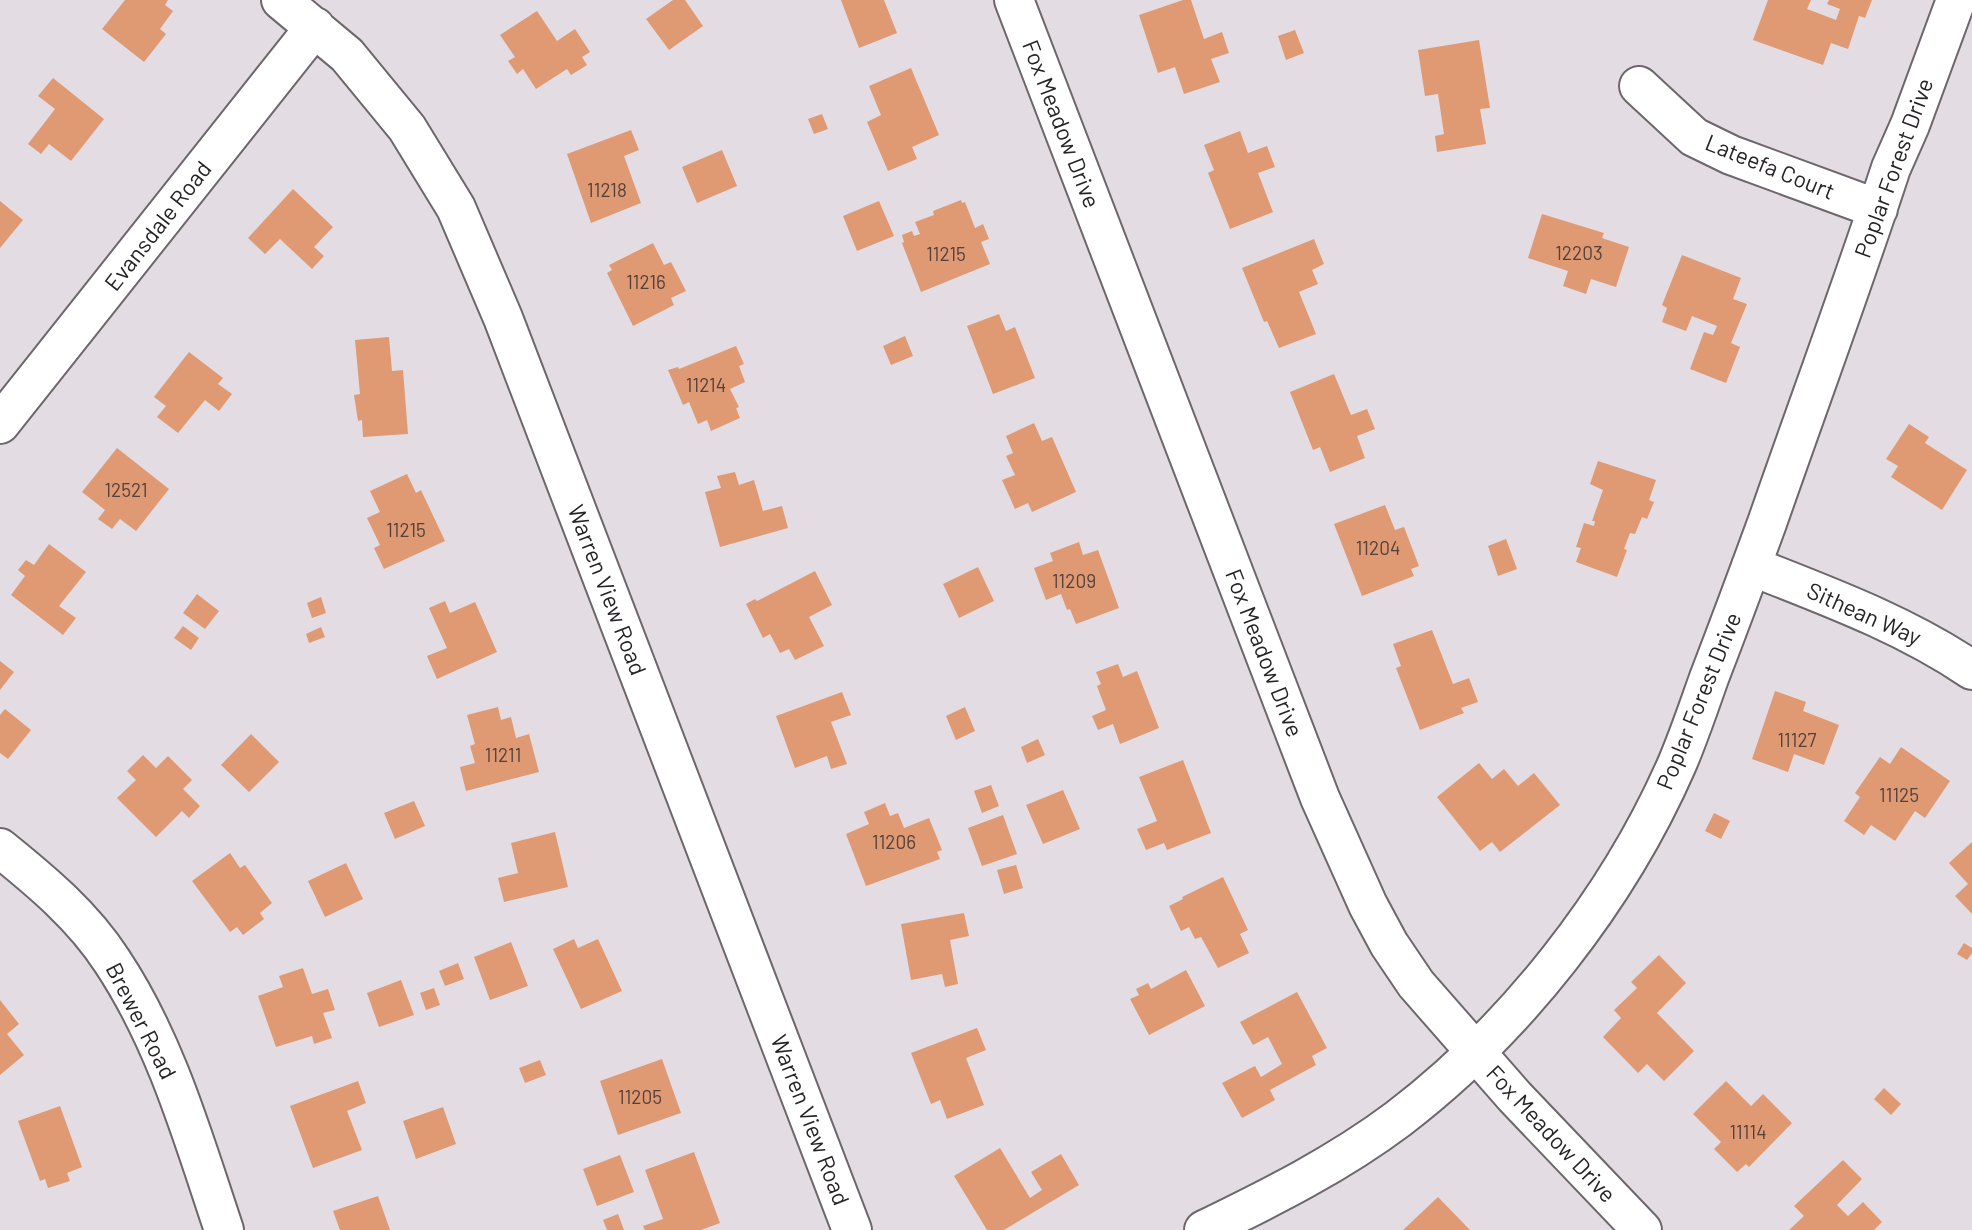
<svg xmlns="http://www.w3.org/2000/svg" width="1972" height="1230" font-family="Barlow,sans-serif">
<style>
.building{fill:#df9a74}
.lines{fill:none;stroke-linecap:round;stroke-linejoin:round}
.minor-casing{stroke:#6d676d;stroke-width:42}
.minor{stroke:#fff;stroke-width:38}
.labels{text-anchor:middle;stroke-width:7;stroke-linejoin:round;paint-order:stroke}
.number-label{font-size:19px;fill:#54413a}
.street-label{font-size:23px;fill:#262326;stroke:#fff}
</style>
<rect width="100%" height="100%" fill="#e3dce3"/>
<path class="building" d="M125,0H168L165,5L173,11L160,29L166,34L144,62L102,29Z
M673,0H685L703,26L669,50L646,19Z
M841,0H884L897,33L859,48Z
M1183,0H1191L1204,39L1222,32L1229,53L1211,59L1220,82L1184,94L1175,67L1158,73L1139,15Z
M1768,0H1811L1807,9L1836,20L1840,9L1827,4L1829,0H1872L1865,18L1859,16L1848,49L1831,43L1823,65L1753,40Z
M537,11L557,41L575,29L590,52L582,57L587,65L571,75L567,69L536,89L523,69L517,74L508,61L515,57L500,35Z
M1295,30L1304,53L1286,60L1278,36Z
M1479,40L1490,108L1480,109L1486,144L1437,152L1435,136L1444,134L1438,94L1425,96L1418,50Z
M911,68L939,135L912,147L917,159L888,171L867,122L881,115L869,86Z
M53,78L104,119L71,161L49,144L41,154L28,144L55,109L38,96Z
M822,114L828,129L814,134L808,119Z
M631,130L639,150L624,156L641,203L591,223L567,154Z
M1240,131L1248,153L1267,146L1275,167L1258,173L1273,212L1230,229L1208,173L1214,170L1204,145Z
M722,150L737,186L697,203L682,167Z
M293,189L333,227L314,247L324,256L312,269L280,239L265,254L248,238Z
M961,200L962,203L965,202L975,228L983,224L989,239L981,242L990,264L921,292L902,243L904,242L902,235L912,231L914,236L920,234L915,222L934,215L933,211Z
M0,201L23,220L0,248Z
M879,201L894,236L857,251L843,216Z
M1542,214L1604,233L1602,238L1629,247L1616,287L1591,279L1586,294L1563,286L1568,271L1528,258Z
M1314,239L1324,264L1312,270L1318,284L1299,292L1316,334L1279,348L1267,321L1264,322L1242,268Z
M653,243L664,265L671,262L686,291L671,298L674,305L633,326L607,273L612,270L609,265Z
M1682,255L1741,278L1733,299L1747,304L1731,343L1740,347L1726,383L1690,369L1704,332L1713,335L1717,326L1692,316L1686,331L1662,322L1667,308L1662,305Z
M999,314L1006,331L1015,327L1035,378L993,394L967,326Z
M905,336L913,356L891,365L883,346Z
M389,337L392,371L403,370L408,434L363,437L362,420L358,421L354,395L360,394L355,340Z
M736,346L744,364L739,366L745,382L730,389L739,407L736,408L740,418L711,431L707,420L698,424L689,402L683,405L668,370L678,367L679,369Z
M189,352L223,378L218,384L232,394L219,411L205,400L178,433L157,417L166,406L154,397Z
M1334,374L1351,415L1367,409L1375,429L1357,436L1365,458L1330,472L1320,447L1313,450L1290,392Z
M1034,423L1042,441L1052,437L1076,492L1032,512L1028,503L1015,509L1002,480L1015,475L1006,456L1013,453L1006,436Z
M1909,424L1929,437L1925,443L1967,470L1942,510L1891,477L1898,466L1886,459Z
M117,448L169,489L136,531L120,519L112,529L98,519L105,510L82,492Z
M1598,461L1656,480L1649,500L1654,502L1647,519L1642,517L1635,534L1630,533L1624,549L1627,550L1617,577L1576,562L1581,548L1576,547L1584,523L1594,526L1595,521H1592L1603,490L1590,484Z
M735,472L739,485L754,480L763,511L782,506L788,528L720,547L705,492L721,488L717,476Z
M407,474L416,493L421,490L445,541L384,569L374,548L380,545L367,518L380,512L370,491Z
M1385,505L1395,530L1404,527L1419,566L1411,569L1414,576L1362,596L1334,524Z
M1506,539L1517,569L1498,576L1488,546Z
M1079,542L1083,555L1098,550L1119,608L1076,624L1070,609L1067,610L1061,594L1046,600L1034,568L1053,561L1050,553Z
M49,544L86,572L59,606L76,618L63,635L11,595L25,576L18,570L26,560L34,565Z
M978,567L994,601L959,618L943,584Z
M815,571L832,605L809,617L824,646L795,660L789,649L780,653L770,634L763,638L746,604L755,599L757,601Z
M197,594L219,611L205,629L183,613Z
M321,597L326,613L312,618L307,603Z
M445,601L450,613L475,602L497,652L437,679L427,656L447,648L429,608Z
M183,626L199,638L191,650L174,638Z
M321,627L325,637L309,643L306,634Z
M1432,630L1453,684L1469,678L1478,702L1461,708L1464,713L1420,730L1396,668L1401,666L1393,644Z
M0,661L14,672L0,690Z
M1118,664L1123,677L1137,671L1159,728L1120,744L1113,724L1098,730L1092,716L1106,710L1097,686L1101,684L1096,672Z
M1775,691L1806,702L1803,711L1839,725L1824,765L1794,754L1788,772L1752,759Z
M842,692L851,715L831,722L847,764L831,769L827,756L795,768L776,716Z
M498,707L501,720L511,717L516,738L529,734L539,772L466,791L460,767L475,763L470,746L475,744L467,715Z
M965,707L975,731L956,740L946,716Z
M5,709L31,730L8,759L0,753V715Z
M251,734L279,762L249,792L221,765Z
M1038,739L1045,755L1027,763L1021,747Z
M1901,747L1950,781L1925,818L1915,811L1895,841L1871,825L1864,835L1844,821L1860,797L1855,793L1880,757L1890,764Z
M143,755L156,768L168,756L192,780L183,789L200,806L189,818L182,811L156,837L117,798L136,780L127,771Z
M1183,760L1211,833L1167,850L1164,843L1146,850L1137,829L1157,821L1139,777Z
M1479,763L1492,779L1504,769L1518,786L1534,773L1560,805L1500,852L1492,842L1480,851L1437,797Z
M991,785L999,806L982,813L974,791Z
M1063,790L1080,829L1043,844L1026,805Z
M414,801L425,826L395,839L384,813Z
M885,803L890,816L898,813L904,828L929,818L942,850L937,852L940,859L866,886L846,834L869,824L864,812Z
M1714,813L1730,821L1721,839L1705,831Z
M1003,815L1017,854L982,866L968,828Z
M555,832L568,887L504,902L498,878L518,873L511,843Z
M1972,842V914L1955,896L1968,884L1949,863Z
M230,853L240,868L245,865L272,903L260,913L264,919L243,935L237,927L230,932L192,881Z
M346,863L363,899L325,917L308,881Z
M1016,865L1023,888L1004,894L997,870Z
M1223,877L1248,930L1240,934L1249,953L1218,968L1201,937L1195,939L1189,927L1181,931L1169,906L1183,899L1182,897Z
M964,913L969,936L950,940L958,984L945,987L942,974L911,980L901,924Z
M574,939L578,948L598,939L622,991L581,1009L553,949Z
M511,942L528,986L490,1000L474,957Z
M1964,943L1972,948V953L1967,960L1957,954Z
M1659,955L1686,983L1657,1013L1694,1051L1664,1081L1647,1064L1638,1073L1603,1037L1621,1018L1614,1010L1637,988L1631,982Z
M458,963L464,979L445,986L439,971Z
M303,968L312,994L328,989L335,1010L323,1013L332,1038L314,1044L312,1036L276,1047L258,996L283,987L279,976Z
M1186,970L1205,1006L1149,1035L1130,999L1139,995L1136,989L1148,983L1151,989Z
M401,980L414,1015L379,1027L367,993Z
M434,988L440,1005L426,1010L420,993Z
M1297,992L1327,1048L1312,1056L1316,1065L1270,1090L1275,1100L1242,1118L1222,1083L1255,1066L1261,1077L1282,1064L1268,1037L1253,1045L1240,1022Z
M0,1000L19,1024L7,1034L24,1055L0,1075Z
M977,1028L986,1050L966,1058L984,1105L947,1119L940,1100L931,1104L911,1053Z
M662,1059L681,1113L618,1135L600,1081Z
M540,1060L546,1075L525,1083L519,1068Z
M358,1081L366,1103L347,1111L362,1150L313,1168L290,1106Z
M1726,1081L1751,1106L1763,1094L1792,1123L1749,1167L1746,1164L1737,1172L1714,1149L1721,1142L1693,1114Z
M1884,1088L1901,1104L1891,1115L1874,1099Z
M60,1106L82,1167L67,1173L70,1181L48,1188L45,1179L40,1181L18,1121Z
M443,1107L456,1144L416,1159L403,1121Z
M1000,1148L1030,1198L1042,1190L1031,1172L1061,1154L1079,1185L1004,1230H987L954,1176Z
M694,1152L720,1223L701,1230H645L643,1226L663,1219L645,1170Z
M620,1155L634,1192L597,1206L583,1169Z
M1843,1160L1862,1179L1837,1205L1848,1216L1863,1202L1882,1222L1874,1230H1789L1804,1216L1794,1206Z
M378,1196L390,1230H340L333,1211Z
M1438,1197L1470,1230H1403Z
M618,1214L624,1230H607L603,1220Z"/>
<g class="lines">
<g class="minor-casing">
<path id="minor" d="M281,0L347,55L407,128L456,208L503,318L852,1230
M1014,0L1320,798L1368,905L1389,944L1416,984L1515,1097L1642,1230
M1639,86L1694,137L1731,155L1878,209
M0,424L315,27
M1751,566C1827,596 1904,624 1972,670
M0,848C41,881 83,916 112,961C166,1042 193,1138 224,1230
M1204,1230C1272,1197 1338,1164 1398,1119C1515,1030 1618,899 1677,764C1689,736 1699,706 1709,678C1729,626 1748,575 1767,523C1808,405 1852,287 1891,168L1910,125L1956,0"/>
</g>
<use href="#minor" class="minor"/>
</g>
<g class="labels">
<g class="number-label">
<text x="607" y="197">11218</text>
<text x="1579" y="260">12203</text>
<text x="946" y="261">11215</text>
<text x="646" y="289">11216</text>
<text x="706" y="392">11214</text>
<text x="126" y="497">12521</text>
<text x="406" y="537">11215</text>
<text x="1378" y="555">11204</text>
<text x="1074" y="588">11209</text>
<text x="1797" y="747">11127</text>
<text x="503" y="762">11211</text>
<text x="1899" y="802">11125</text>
<text x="894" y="849">11206</text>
<text x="640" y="1104">11205</text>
<text x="1748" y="1139">11114</text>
</g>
<g class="street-label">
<text transform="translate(1061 124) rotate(69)" y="8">Fox Meadow Drive</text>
<text transform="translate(1770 167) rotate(22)" y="8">Lateefa Court</text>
<text transform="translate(1894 168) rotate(-70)" y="8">Poplar Forest Drive</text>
<text transform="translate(158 226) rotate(-52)" y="8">Evansdale Road</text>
<text transform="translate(607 590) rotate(69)" y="8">Warren View Road</text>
<text transform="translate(1864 614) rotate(24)" y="8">Sithean Way</text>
<text transform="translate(1264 653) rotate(69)" y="8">Fox Meadow Drive</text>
<text transform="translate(1699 701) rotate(-68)" y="8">Poplar Forest Drive</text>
<text transform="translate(141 1021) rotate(63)" y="8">Brewer Road</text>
<text transform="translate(810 1120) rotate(69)" y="8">Warren View Road</text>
<text transform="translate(1551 1134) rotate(47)" y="8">Fox Meadow Drive</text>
</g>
</g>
</svg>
